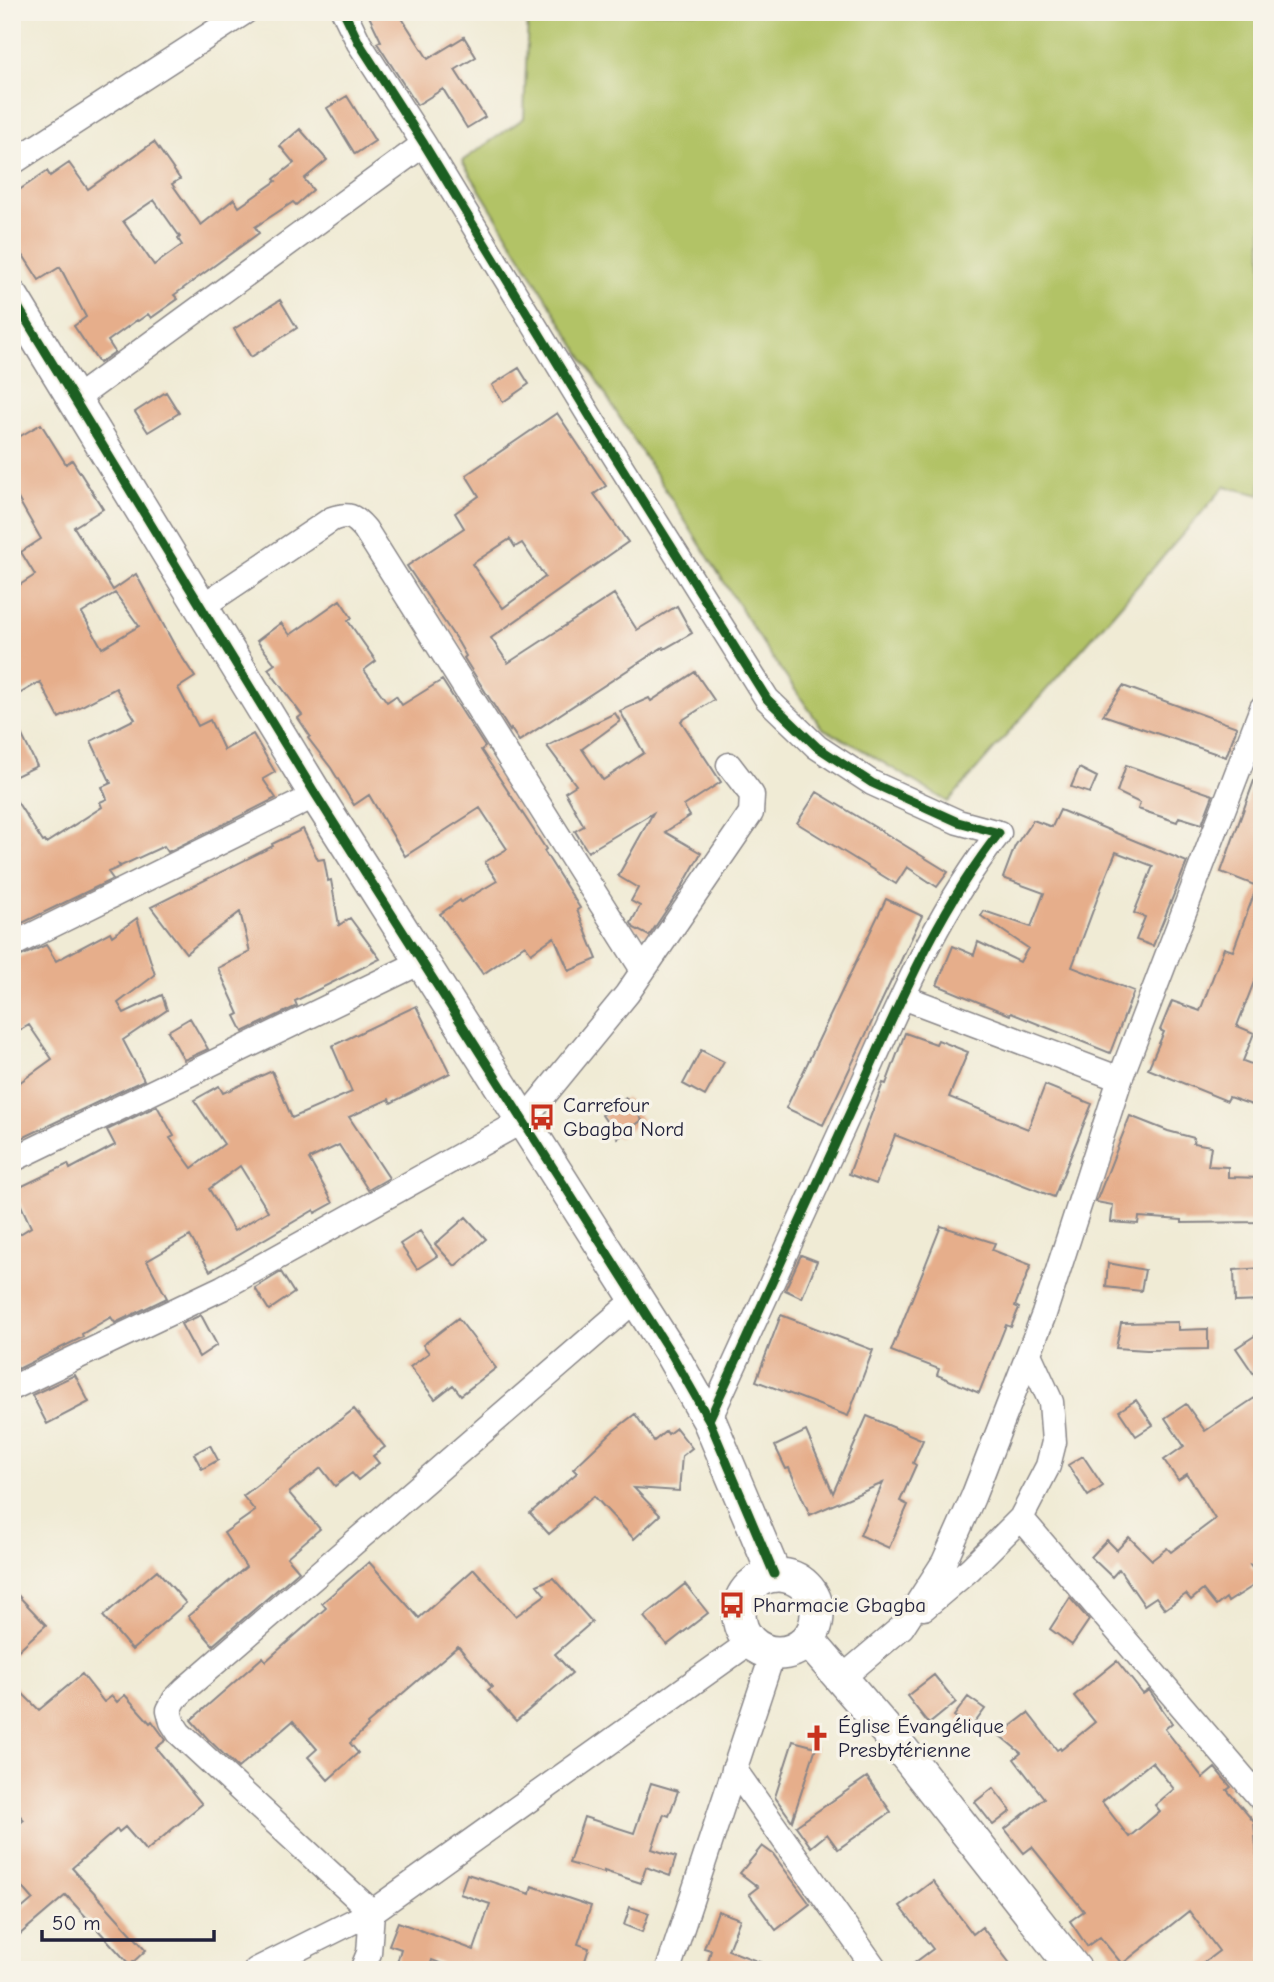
<svg xmlns="http://www.w3.org/2000/svg" width="1274" height="1982" font-family="'Comic Neue',sans-serif">
<style>
.green{fill:#b2c366;stroke:#6a7250;stroke-width:2}
.building{fill:#e6ae8b;fill-rule:evenodd}
.lines{fill:none;stroke-linecap:round;stroke-linejoin:round}
.street-casing{stroke:#898688;stroke-width:27}
.secondary-casing{stroke:#898688;stroke-width:36}
.street{stroke:#fff;stroke-width:24}
.secondary{stroke:#fff;stroke-width:33}
.cycleway-casing{stroke:#f7f3e8;stroke-width:13}
.cycleway{stroke:#1b5e20;stroke-width:9}
.labels{text-anchor:middle;stroke-width:7;stroke-linejoin:round;paint-order:stroke}
.poi-label{font-size:21px;fill:#22223b;stroke:#f7f3e8;text-anchor:start}
</style>
<rect width="100%" height="100%" fill="#f7f3e8"/>
<filter id="ink" filterUnits="userSpaceOnUse"><feTurbulence type="fractalNoise" baseFrequency=".0143" numOctaves="2"/><feDisplacementMap in="SourceGraphic" scale="14" xChannelSelector="R" yChannelSelector="G"/><feConvolveMatrix kernelMatrix="1 2 1 2 8 2 1 2 1" color-interpolation-filters="sRGB"/></filter>
<filter id="wash" filterUnits="userSpaceOnUse"><feTurbulence type="fractalNoise" baseFrequency=".00686" numOctaves="4" result="noise"/><feDisplacementMap in="SourceGraphic" scale="28" xChannelSelector="R" yChannelSelector="G"/><feGaussianBlur stdDeviation="1.57" result="paint"/><feColorMatrix in="noise" values="0 0 0 0 0 0 0 0 0 0 0 0 0 0 0 0 0 1.4 0 .05"/><feComposite in="paint" operator="in"/></filter>
<g filter="url(#wash)">
<rect width="100%" height="100%" fill="#f0ebd5"/>
<path class="green" d="M531,12H1262V467L1260,495L1225,486L948,802L854,745L822,728L767,650L618,415L462,161L524,118L528,17Z"/>
<g id="blocks">
<path class="building" d="M367,12H398L428,59L464,37L476,57L455,70L485,117L467,128L443,89L417,105L377,43L381,41Z
M347,96L375,141L355,154L327,108Z
M300,129L327,160L304,179L313,190L296,205L293,202L255,227L259,233L174,295L178,299L151,318L148,314L138,321L137,320L108,341L115,352L99,363L74,326L86,317L60,267L39,280L12,238V195L47,171L50,176L69,163L88,189L154,142L180,179L172,184L201,225L234,199L239,207L276,181L274,179L294,163L280,146ZM154,200L180,237L178,239L182,245L154,265L123,221Z
M280,300L297,328L251,357L234,329Z
M519,368L529,384L503,402L492,385Z
M166,392L179,413L148,432L135,412Z
M557,413L606,486L594,494L628,542L491,638L508,663L614,594L637,630L677,606L692,633L664,649L663,647L519,741L511,729L510,731L464,658L466,656L458,642L407,566L464,528L455,513L479,496L466,475ZM510,539L515,547L522,543L545,577L503,608L472,564Z
M41,424L66,464L72,460L103,509L74,527L113,590L136,574L176,648L195,677L178,688L198,726L210,720L224,750L253,734L275,772L263,779L276,798L168,852L164,846L121,866L119,865L120,867L108,872L113,879L12,928V794L43,842L45,841L46,843L102,807L100,802L107,799L102,787L111,783L91,741L135,719L116,688L59,718L40,682L12,698V590L35,575L21,552L41,539L12,488V441ZM115,593L139,626L102,648L82,613Z
M340,600L352,618L348,621L376,661L364,670L387,702L396,696L402,705L442,680L485,747L481,750L546,849L544,851L580,908L577,910L597,959L569,971L554,937L531,953L525,945L483,974L440,914L460,900L461,902L497,881L485,862L507,849L480,808L405,856L369,795L354,805L331,768L308,738L310,736L298,718L302,715L268,669L275,664L257,641L281,623L290,635Z
M695,672L714,700L681,721L721,782L684,806L690,816L665,832L701,853L682,887L649,936L634,928L631,923L640,906L631,901L638,888L618,876L653,813L588,852L575,831L584,826L565,792L576,785L547,746L615,713L620,721L582,749L603,780L644,753L620,711L649,698L651,701Z
M1123,686L1237,727L1226,757L1103,715Z
M12,715L37,766L12,778Z
M1126,765L1213,795L1202,824L1179,817L1177,822L1138,809L1140,803L1117,792Z
M1259,767L1262,768V961L1237,1026L1254,1033L1243,1061L1262,1068V1098L1258,1107L1229,1097L1227,1101L1148,1069L1164,1032L1160,1030L1172,1001L1200,1011L1224,948L1233,951L1257,886L1221,872Z
M1079,768L1097,777L1090,793L1071,787Z
M817,792L888,835L948,872L937,887L907,867L896,884L797,823Z
M1060,810L1187,862L1153,946L1136,940L1145,917L1134,913L1153,866L1116,852L1102,886L1072,967L1134,991L1110,1053L1011,1013L1010,1015L937,985L953,946L974,955L978,942L1020,962L1028,948L981,916L984,911L1031,927L1044,893L1003,878L1015,846L1033,820L1052,827Z
M303,829L318,860L324,859L328,881L331,880L339,925L350,918L380,959L295,1001L297,1006L243,1032L235,1016L239,1014L218,968L250,952L240,912L186,953L151,907L273,846L272,844Z
M886,899L922,916L823,1125L786,1108Z
M137,918L155,975L118,1003L124,1013L162,995L167,1010L123,1040L144,1080L12,1143V1088L52,1059L29,1025L12,1035V960L46,945L56,961L110,932L112,936Z
M416,1006L450,1073L391,1103L389,1099L349,1117L389,1178L368,1190L339,1145L309,1159L333,1203L315,1213L314,1210L210,1271L190,1236L147,1261L167,1298L115,1323L111,1317L82,1334L83,1337L18,1369L12,1359V1239L31,1227L14,1190L68,1164L70,1169L115,1145L107,1130L157,1106L174,1136L170,1138L192,1168L224,1144L194,1100L219,1086L223,1093L272,1071L292,1118L352,1092L332,1046ZM240,1166L268,1211L234,1231L209,1189Z
M190,1018L208,1049L184,1060L168,1031Z
M905,1033L936,1044L938,1040L968,1052L949,1097L1028,1129L1045,1085L1092,1104L1054,1197L895,1135L876,1184L849,1174L883,1083L886,1084Z
M701,1050L724,1062L705,1096L683,1084Z
M626,1098L642,1120L618,1138L602,1115Z
M1130,1116L1168,1131L1194,1138L1193,1143L1211,1146L1208,1166L1228,1167V1177L1262,1178V1222L1182,1223V1220L1139,1217L1138,1224L1111,1222L1113,1205L1096,1202Z
M466,1217L486,1239L455,1266L435,1244Z
M941,1226L995,1243L992,1250L1031,1265L1015,1306L1019,1308L1011,1327L1006,1325L979,1393L937,1375L939,1369L891,1351Z
M420,1231L437,1256L417,1269L400,1244Z
M801,1255L817,1261L802,1298L785,1290Z
M1108,1263L1145,1270L1141,1291L1106,1287Z
M1262,1268V1301L1235,1302L1234,1270Z
M281,1272L294,1293L269,1310L255,1288Z
M201,1315L217,1345L199,1357L181,1324Z
M781,1315L873,1350L848,1416L756,1381Z
M458,1318L496,1368L461,1395L453,1385L435,1399L410,1367L429,1353L423,1345Z
M1178,1322V1330L1208,1329V1349L1147,1350L1116,1348L1121,1323Z
M1262,1331V1386L1236,1348Z
M75,1375L89,1402L47,1424L32,1395Z
M1262,1393V1561L1250,1565L1261,1581L1228,1602L1226,1598L1216,1606L1203,1590L1191,1600L1186,1594L1165,1609L1156,1597L1144,1605L1119,1569L1112,1577L1091,1557L1107,1540L1117,1550L1129,1537L1152,1560L1167,1548L1171,1552L1215,1519L1187,1474L1178,1480L1164,1460L1184,1446L1165,1418L1186,1404L1205,1431Z
M1136,1400L1153,1425L1136,1436L1119,1411Z
M354,1409L385,1447L373,1456L379,1463L358,1480L352,1473L335,1486L321,1468L289,1493L320,1529L287,1557L299,1571L213,1645L188,1616L246,1567L224,1533L255,1511L243,1496Z
M635,1414L654,1441L666,1431L668,1434L676,1428L692,1448L682,1456L679,1491L634,1488L660,1515L634,1539L594,1496L549,1534L530,1513L577,1473L573,1469L613,1431Z
M867,1416L923,1440L913,1463L916,1465L900,1501L908,1505L889,1548L860,1535L883,1483L810,1515L789,1468L786,1469L775,1446L806,1431L833,1493Z
M210,1445L218,1460L202,1469L194,1454Z
M1083,1456L1103,1486L1088,1496L1068,1465Z
M369,1562L419,1618L474,1569L516,1616L545,1595L537,1585L553,1578L592,1622L555,1654L572,1673L516,1721L488,1690L492,1687L458,1646L367,1724L368,1726L350,1743L358,1753L328,1780L308,1757L317,1749L293,1721L238,1768L208,1739L191,1720L263,1657L266,1661L326,1608L322,1603Z
M157,1570L186,1603L132,1650L103,1616Z
M685,1584L708,1613L667,1645L644,1617Z
M12,1589L46,1625L12,1656Z
M1070,1598L1089,1620L1072,1645L1050,1629Z
M1117,1661L1143,1694L1149,1690L1172,1723L1165,1729L1203,1778L1215,1768L1231,1787L1227,1790L1254,1822L1257,1858L1262,1855V1970H1194L1219,1951L1189,1911L1122,1964L1100,1937L1087,1946L1070,1921L1084,1911L1032,1847L1024,1853L1005,1829L1044,1798L1014,1759L1021,1753L999,1735L1028,1713L1057,1750L1060,1748L1061,1750L1095,1722L1074,1696ZM1152,1762L1174,1789L1155,1805L1160,1811L1129,1837L1102,1802Z
M82,1674L104,1702L112,1696L117,1702L125,1695L150,1723L152,1721L166,1740L156,1748L202,1804L146,1851L125,1827L119,1832L117,1829L72,1868L146,1950L130,1965L66,1895L12,1941V1917L33,1899L12,1875V1830L24,1820L12,1807V1683L39,1710Z
M934,1675L956,1702L929,1724L907,1696Z
M968,1697L985,1709L971,1728L954,1716Z
M793,1741L816,1747L792,1821L775,1797Z
M867,1777L891,1812L838,1849L827,1834L811,1847L796,1826Z
M651,1783L678,1791L669,1816L664,1814L652,1849L676,1857L670,1876L646,1867L641,1883L604,1871V1873L569,1863L584,1817L634,1833Z
M993,1788L1011,1811L993,1825L975,1802Z
M762,1846L773,1854L810,1904L776,1930L749,1894L758,1887L740,1873Z
M467,1874L530,1894L532,1886L591,1906L578,1944L589,1948L582,1970H458L432,1960L429,1970H395L401,1949L389,1945L398,1922L474,1950L490,1904L460,1894Z
M933,1881L973,1934L982,1927L1015,1970H905L933,1949L900,1906Z
M630,1907L649,1913L642,1932L624,1925Z
M718,1911L740,1919L728,1950L775,1968L774,1970H706L711,1950L704,1948Z"/>
</g>
</g>
<g filter="url(#ink)">
<use href="#blocks" fill-opacity="0" stroke="#898688" stroke-width="2"/>
<g class="lines">
<g class="street-casing">
<path id="street" d="M344,12L359,43L424,144L592,420L767,699L817,747L872,783L958,822L999,833C938,910 900,1002 860,1090C810,1200 759,1310 709,1420
M12,163L245,12
M74,400L424,144
M201,607L332,519C348,513 354,516 365,529L643,970
M12,945L316,795
M903,997L1120,1079
M12,1160L421,962
M12,1388L222,1288L524,1120L627,994L751,813L752,795L729,765
M1021,1518L1262,1800
M924,1608L970,1569L1021,1518L1048,1466L1054,1442L1051,1402L1029,1354
M842,1678L902,1627L944,1562L973,1497L1044,1314L1120,1079L1262,708
M734,1769L876,1970
M372,1912L179,1733L172,1722L169,1710L175,1699L185,1689L637,1298
M256,1970L372,1912L750,1642
M362,1970L369,1953L372,1912
M668,1970L773,1653"/>
</g>
<g class="secondary-casing">
<path id="secondary" d="M12,297L316,795L672,1355L709,1420L774,1574
M739 1614a39 39 0 1 1 78 0a39 39 0 1 1-78 0Z
M808,1640L892,1737L1075,1970"/>
</g>
<use href="#street" class="street"/>
<use href="#secondary" class="secondary"/>
<g class="cycleway-casing">
<path id="cycleway" d="M344,12L359,43L424,144L592,420L767,699L817,747L872,783L958,822L999,833C938,910 900,1002 860,1090C810,1200 759,1310 709,1420
M12,297L316,795L672,1355L709,1420L774,1574"/>
</g>
<use href="#cycleway" class="cycleway"/>
</g>
</g>
<defs>
<g id="bus-bare" transform="scale(2.1)"><path d="M-5-6H5V4H4V6H2V4H-2V6H-4V4H-5ZM-3.5-4V0h7V-4ZM-3.5 1.2v1.5H-2V1.2ZM2 1.2v1.5H3.5V1.2Z" fill="#c8321e" stroke="#f7f3e8" stroke-width="2.5" paint-order="stroke"/></g>
<g id="church-bare" transform="scale(2.1)"><path d="M-1.2-6h2.4v3.5h3.3v2.4h-3.3V6h-2.4V-.1h-3.3v-2.4h3.3Z" fill="#c8321e" stroke="#f7f3e8" stroke-width="2.5" paint-order="stroke"/></g>
</defs>
<g fill-rule="evenodd">
<use href="#bus-bare" x="542" y="1117"/>
<use href="#bus-bare" x="732" y="1605"/>
<use href="#church-bare" x="817" y="1738"/>
</g>
<g class="labels">
<g class="poi-label">
<text x="563" y="1112">Carrefour<tspan x="563" dy="24">Gbagba Nord</tspan></text>
<text x="753" y="1612">Pharmacie Gbagba</text>
<text x="838" y="1733">Église Évangélique<tspan x="838" dy="24">Presbytérienne</tspan></text>
</g>
</g>
<rect width="1274" height="1982" fill="none" stroke="#f7f3e8" stroke-width="42"/>
<path d="M42 1930v10h172v-10" fill="none" stroke="#22223b" stroke-width="3.5"/>
<text x="52" y="1930" font-size="21" fill="#22223b" stroke="#f7f3e8" stroke-width="5" paint-order="stroke">50 m</text>
</svg>
